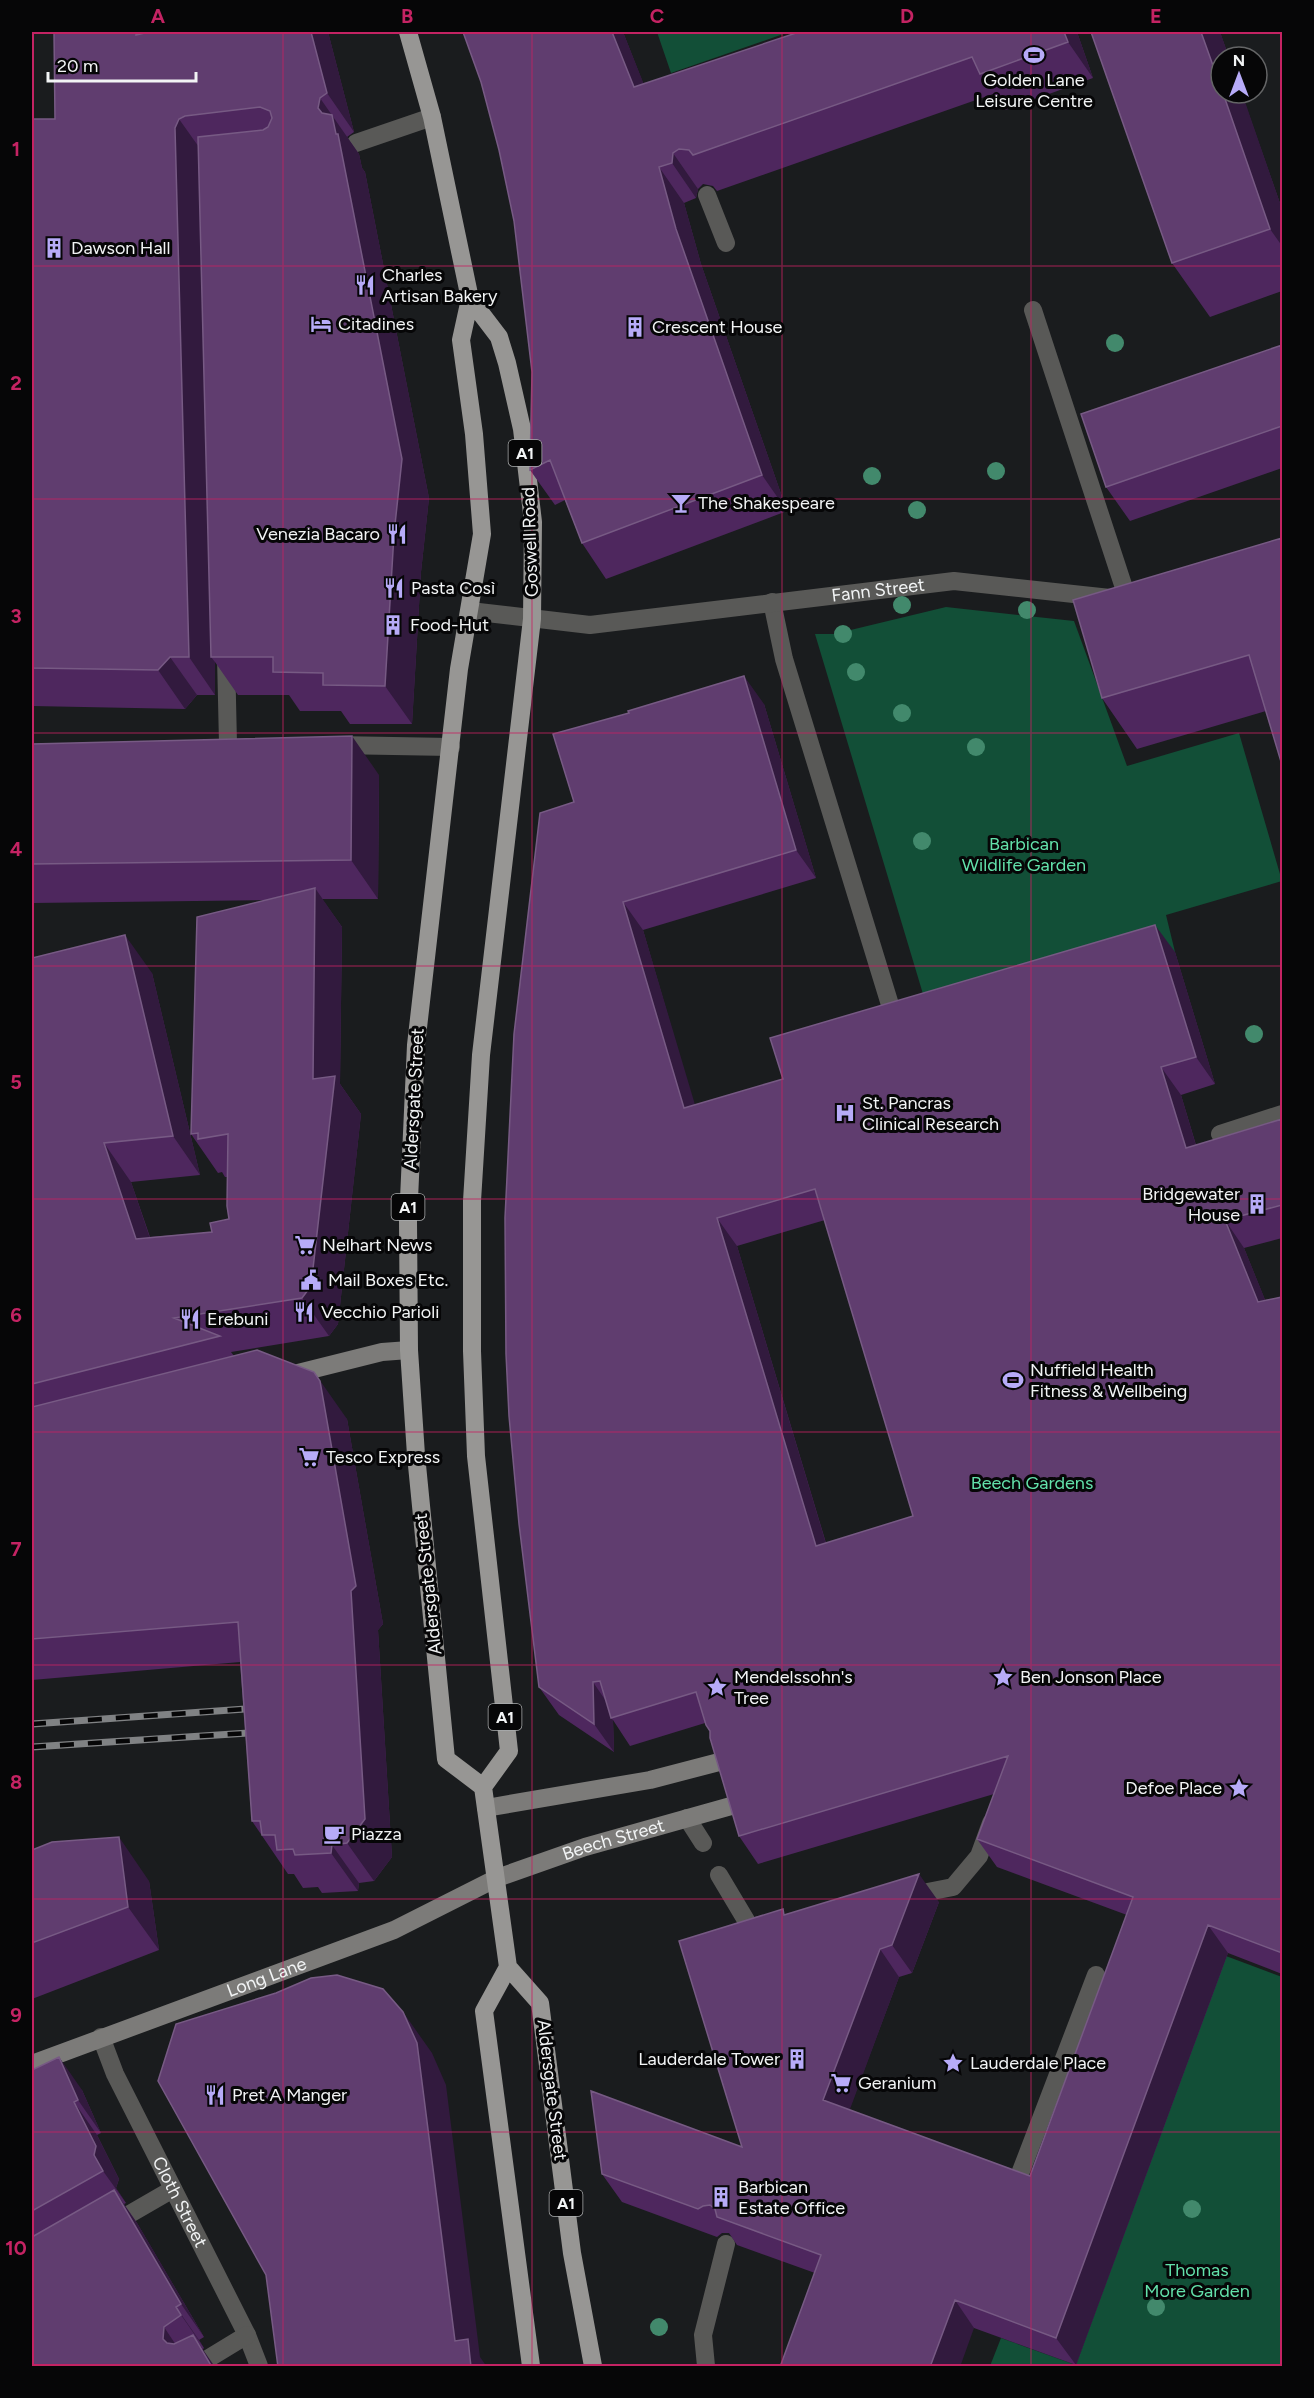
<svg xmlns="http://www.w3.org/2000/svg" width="1314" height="2398" font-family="Figtree,sans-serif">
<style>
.green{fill:#124f37}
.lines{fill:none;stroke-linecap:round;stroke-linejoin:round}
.lane{stroke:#595957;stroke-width:18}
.street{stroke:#595957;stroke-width:18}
.secondary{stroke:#7c7b79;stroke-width:18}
.primary{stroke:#979694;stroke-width:18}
.rail-casing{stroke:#808284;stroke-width:7}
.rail{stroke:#060607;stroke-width:4.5;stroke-dasharray:14;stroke-linecap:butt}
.tree{fill:#42896c}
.wall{fill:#4e275e;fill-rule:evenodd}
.shaded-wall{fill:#321a3e}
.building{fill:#603d6f;stroke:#775a84;stroke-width:1.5;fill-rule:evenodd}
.grid{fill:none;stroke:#c42363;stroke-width:1.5;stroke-opacity:0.55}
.labels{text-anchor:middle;stroke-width:6;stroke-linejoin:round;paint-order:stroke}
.shield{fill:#060607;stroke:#abadae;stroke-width:1.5}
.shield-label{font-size:16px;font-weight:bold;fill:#f2f4f5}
.poi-label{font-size:18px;fill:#f2f4f5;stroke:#060607;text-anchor:start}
.street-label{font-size:18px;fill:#f2f4f5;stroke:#060607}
.park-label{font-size:18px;fill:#63e2ab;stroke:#060607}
.neatline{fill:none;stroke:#c42363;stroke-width:2}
.grid-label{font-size:20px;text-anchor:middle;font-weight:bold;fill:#c42363}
</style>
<rect width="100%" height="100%" fill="#1a1c1e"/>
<path class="green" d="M657,32H789L671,73Z
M946,607L1074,621L1127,766L1239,733L1282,881L1166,915L1175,952L932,1024L815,634H834Z
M1226,1956L1282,1977V2366H990L1001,2338L1076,2365Z"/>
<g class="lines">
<path class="lane" d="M707,195L726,243
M1033,310L1128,600
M772,602L784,659L895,1021
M687,1818L703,1843
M719,1875L750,1927L765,1924
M907,1896L953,1887L979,1856L991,1823
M1021,2171L1096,1975
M706,2366L703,2335L726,2244"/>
<g class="street">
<path d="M356,143L432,117"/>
<path id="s1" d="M470,611L590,625L954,581L1110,598"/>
<path d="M226,656L228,744"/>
<path d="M335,745L451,747"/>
<path d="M1220,1134L1282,1114"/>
<path id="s2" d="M101,2037L115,2074L247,2335L259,2366"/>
<path d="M109,2226L173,2189"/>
<path d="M196,2366L247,2335"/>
</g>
<g class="secondary">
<path d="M286,1376L382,1352L409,1350"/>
<path d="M486,1808L650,1780L719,1762"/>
<path id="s3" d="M32,2064L394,1930L497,1878L585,1847L731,1806"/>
</g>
<path class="primary" d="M408,32L432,117L470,299L461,340L474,434L482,534L459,669L416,1045L408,1221L409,1350L416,1455L446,1759L483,1787L508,1967L484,2011L531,2366
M470,299L499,337L507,363L522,429L533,522L532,619L481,1055L472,1201V1351L476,1456L509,1751L483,1787
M508,1967L540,2003L572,2253L593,2366"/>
<g class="rail-casing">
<path id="rail" d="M32,1724L259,1708
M32,1747L263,1732"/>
</g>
<use href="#rail" class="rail"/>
</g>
<g class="tree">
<circle cx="1115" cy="343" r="9"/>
<circle cx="996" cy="471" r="9"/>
<circle cx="872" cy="476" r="9"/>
<circle cx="917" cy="510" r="9"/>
<circle cx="902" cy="605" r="9"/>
<circle cx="1027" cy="610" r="9"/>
<circle cx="843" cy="634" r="9"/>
<circle cx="856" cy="672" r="9"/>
<circle cx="902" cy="713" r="9"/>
<circle cx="976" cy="747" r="9"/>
<circle cx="922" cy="841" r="9"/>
<circle cx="1254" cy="1034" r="9"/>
<circle cx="1192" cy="2209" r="9"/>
<circle cx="1156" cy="2307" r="9"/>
<circle cx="659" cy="2327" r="9"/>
</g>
<path class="wall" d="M54,32H328L354,132L347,137L359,154L362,168L365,172L429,498L421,572L412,724H350L341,711H300L289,695H238L215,662V695H197L185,709L32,706V119H55Z
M463,32H623L643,83L1077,32L1093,78L1005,110L993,94L717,191L713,186L703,184L698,189L696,198L684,203L701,264L787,511L606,579L582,543L565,500L555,505L530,470L532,372L514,221L499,150L481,82Z
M1091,32H1220L1282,209V291L1210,317L1172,263Z
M1282,345V468L1130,521L1106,487Z
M1282,538L1266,711L1137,749L1102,698Z
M764,704L816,878L643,930L694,1105L783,1079L1175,952L1215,1084L1181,1095L1196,1145L1282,1119V1238L1244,1248L1265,1300L1282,1297V1974L1228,1953L1076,2365L974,2328L815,2273L737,2245L729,2233H722L717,2237L622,2202L602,2174L742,2147L786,1914L939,1902L912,1973L899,1977L849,2110L1030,2176L1127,1915L997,1867L977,1839L994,1794L758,1864L739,1836L710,1731L705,1723L630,1746L613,1720L614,1752L559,1715L539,1687L574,802ZM825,1220L913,1516L826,1543L737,1246Z
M32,744L379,775L378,899H322L342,927L340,1084L361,1114L338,1324L329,1336L231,1352L234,1356L347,1419L383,1624L378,1630L392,1857L374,1881L359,1883L358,1891L322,1893L318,1887L303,1888L294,1874H288L252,1821L240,1662L32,1680V958L152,973L200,1175L131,1182L150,1237L212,1232L229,1219L227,1177H225L222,1172L218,1173L191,1134L268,900L32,903Z
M32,1850L149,1881L159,1950L32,1999Z
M32,2070L82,2090L101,2133L97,2135L119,2179L116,2188L126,2203L124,2204L137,2223L204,2337L199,2340L204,2348L203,2349L32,2367Z"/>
<path class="shaded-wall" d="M136,32H151L136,35Z
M311,32H328L354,132L327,93Z
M612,32H623L659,122L634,87Z
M1064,32H1077L1093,78L1068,42Z
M1201,32H1220L1229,57H1221V88Z
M1223,93H1242L1282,209V246L1270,229Z
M320,98L359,154L362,168L365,172L429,498L421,572L412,724L385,686L318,108Z
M179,119L206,157L211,657L215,662V695L189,657L175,128Z
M673,153L698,189L696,198L672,163Z
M659,167L684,203L701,264L787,511L762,475L676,229Z
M170,657L197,695L185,709L158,670Z
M744,676L764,704L816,878L796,850Z
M352,736L379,775L378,899L351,860Z
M315,888L342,927L340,1084L361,1114L338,1324L329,1336L302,1298L313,1079Z
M623,902L643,930L704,1135L684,1108Z
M1155,925L1175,952L1215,1084L1196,1057Z
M125,935L152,973L200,1175L173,1136Z
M1161,1067L1181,1095L1205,1176L1186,1148Z
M104,1143L131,1182L163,1277L136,1239Z
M717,1218L737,1246L835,1574L816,1546Z
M1225,1220L1244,1248L1277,1329L1258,1302Z
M314,1372L347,1419L383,1624L378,1630L392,1857L374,1881L347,1843Z
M593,1682L612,1710L611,1718L613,1720L614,1752L594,1724Z
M119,1837L149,1881L159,1950L128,1907Z
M332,1845L359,1883L358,1891L331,1853Z
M919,1874L939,1902L912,1973L892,1945Z
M1208,1925L1228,1953L1076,2365L1056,2338Z
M880,1949L899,1977L843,2128L823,2100Z
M403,2012L432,2053L446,2085L480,2357L487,2367H471L455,2341Z
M59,2057L82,2090L101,2133L78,2100Z
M74,2102L97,2135L119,2179L116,2188L126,2203L103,2171L94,2155Z
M114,2190L137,2223L204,2337L181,2304Z
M955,2300L974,2328L960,2367H930Z
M176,2307L199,2340L204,2348L181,2315Z
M164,2327L186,2360L163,2339Z
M193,2335L215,2367H212Z"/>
<path class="building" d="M54,32H136V35L149,32H311L327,93L320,98L318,108L322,113L332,115L336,134H338L402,459L394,534L385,686L323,685V673L273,672V657H211L198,137L263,130L268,127L272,118L270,111L260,107L185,116L179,119L175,128L189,657H170L158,670L32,668V119H55Z
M463,32H612L634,87L799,32H1064L1068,42L980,74L972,57L693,155L689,150L679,149L673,153L672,163L659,167L676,229L762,475L582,543L550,460L530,470L532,372L514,221L499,150L481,82Z
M1091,32H1201L1221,88V93H1223L1270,229L1172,263Z
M1282,345V426L1106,487L1081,414Z
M1282,538V765L1249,655L1102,698L1073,600Z
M744,676L796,850L623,902L684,1108L783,1079L770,1038L1155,925L1196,1057L1161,1067L1186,1148L1282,1119V1205L1225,1220L1258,1302L1282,1297V1953L1208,1925L1056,2338L955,2300L930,2367H780L821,2255L717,2217L715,2209L710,2205L703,2206L698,2209L602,2174L591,2091L742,2147L679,1941L783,1909L784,1915L919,1874L892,1945L880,1949L823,2100L1030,2176L1133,1897L977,1839L1008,1756L739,1836L710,1738V1731L706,1725L696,1692L611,1718L600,1681L593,1682L594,1724L539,1687L519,1524L509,1416L506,1354L505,1218L514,1034L540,813L574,802L553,734L629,713L628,711ZM815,1189L913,1516L816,1546L717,1218Z
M352,736L351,860L32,864V744Z
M315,888L313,1079L335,1076L311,1286L302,1298L174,1318L220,1336L32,1384V958L125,935L173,1136L104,1143L136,1239L212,1232L210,1223L229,1219L227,1206L228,1134L198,1139V1133L191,1134L197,917Z
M257,1350L314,1372L320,1381L356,1586L351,1591L365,1819L347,1843L332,1845L331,1853L295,1855L293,1849L277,1850L275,1835H262L260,1821H252L238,1622L32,1639V1407Z
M119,1837L128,1907L32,1943V1850L52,1842Z
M337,1975L383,1989L403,2012L417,2043L455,2341L468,2339L471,2367H278L266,2275L158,2081L176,2024L276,1993L311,1978Z
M59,2057L78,2100L74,2102L96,2146L94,2155L103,2171L32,2211V2070Z
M114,2190L181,2304L176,2307L181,2315L164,2327L163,2339L167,2343L174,2344L193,2335L212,2367H32V2237Z"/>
<path class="grid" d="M283,32V2366M532,32V2366M782,32V2366M1031,32V2366M32,266H1282M32,499H1282M32,733H1282M32,966H1282M32,1199H1282M32,1432H1282M32,1665H1282M32,1899H1282M32,2132H1282"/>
<defs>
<g id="stadium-bare" transform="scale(1.62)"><path d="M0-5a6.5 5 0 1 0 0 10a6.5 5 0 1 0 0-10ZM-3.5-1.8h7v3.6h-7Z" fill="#b7abf8" stroke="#060607" stroke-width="2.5" paint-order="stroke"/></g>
<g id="building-bare" transform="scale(1.62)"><path d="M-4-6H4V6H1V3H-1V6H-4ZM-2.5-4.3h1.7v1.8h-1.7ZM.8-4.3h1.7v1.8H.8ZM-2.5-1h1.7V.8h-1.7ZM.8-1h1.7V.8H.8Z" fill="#b7abf8" stroke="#060607" stroke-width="2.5" paint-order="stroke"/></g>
<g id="restaurant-bare" transform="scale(1.62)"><path d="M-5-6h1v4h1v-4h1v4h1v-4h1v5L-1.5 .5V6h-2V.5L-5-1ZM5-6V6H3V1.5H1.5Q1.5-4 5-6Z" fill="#b7abf8" stroke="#060607" stroke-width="2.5" paint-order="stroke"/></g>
<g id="hotel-bare" transform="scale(1.62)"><path d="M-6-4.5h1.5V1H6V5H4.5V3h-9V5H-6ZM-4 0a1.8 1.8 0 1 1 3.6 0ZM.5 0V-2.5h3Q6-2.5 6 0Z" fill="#b7abf8" stroke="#060607" stroke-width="2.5" paint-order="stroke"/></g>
<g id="bar-bare" transform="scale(1.62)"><path d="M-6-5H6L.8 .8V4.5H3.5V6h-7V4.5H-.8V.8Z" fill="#b7abf8" stroke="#060607" stroke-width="2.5" paint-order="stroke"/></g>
<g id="hospital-bare" transform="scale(1.62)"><path d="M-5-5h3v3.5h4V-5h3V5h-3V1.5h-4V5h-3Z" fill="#b7abf8" stroke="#060607" stroke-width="2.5" paint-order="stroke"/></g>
<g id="supermarket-bare" transform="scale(1.62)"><path d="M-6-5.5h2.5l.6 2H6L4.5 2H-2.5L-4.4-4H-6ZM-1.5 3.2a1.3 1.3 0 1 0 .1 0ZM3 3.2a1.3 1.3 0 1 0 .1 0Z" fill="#b7abf8" stroke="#060607" stroke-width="2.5" paint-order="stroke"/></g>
<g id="civic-bare" transform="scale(1.62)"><path d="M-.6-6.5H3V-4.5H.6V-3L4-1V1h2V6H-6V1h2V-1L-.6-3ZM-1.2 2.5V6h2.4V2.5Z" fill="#b7abf8" stroke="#060607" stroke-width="2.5" paint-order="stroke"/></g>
<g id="sight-bare" transform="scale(1.62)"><path d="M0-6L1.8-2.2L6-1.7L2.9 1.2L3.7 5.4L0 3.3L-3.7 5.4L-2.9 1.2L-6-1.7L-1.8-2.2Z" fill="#b7abf8" stroke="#060607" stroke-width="2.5" paint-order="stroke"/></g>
<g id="cafe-bare" transform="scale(1.62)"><path d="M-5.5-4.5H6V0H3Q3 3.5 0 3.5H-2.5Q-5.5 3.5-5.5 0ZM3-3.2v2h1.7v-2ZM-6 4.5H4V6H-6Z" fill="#b7abf8" stroke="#060607" stroke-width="2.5" paint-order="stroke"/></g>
</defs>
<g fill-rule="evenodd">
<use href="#stadium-bare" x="1034" y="55"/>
<use href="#building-bare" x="54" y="248"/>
<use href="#restaurant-bare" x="365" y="285"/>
<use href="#hotel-bare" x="321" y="324"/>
<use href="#building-bare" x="635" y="327"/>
<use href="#bar-bare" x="681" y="503"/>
<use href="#restaurant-bare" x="397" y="534"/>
<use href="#restaurant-bare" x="394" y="588"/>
<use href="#building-bare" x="393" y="625"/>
<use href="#hospital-bare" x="845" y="1113"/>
<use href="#building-bare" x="1257" y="1204"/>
<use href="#supermarket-bare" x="305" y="1245"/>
<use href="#civic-bare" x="311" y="1280"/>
<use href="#restaurant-bare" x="304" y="1312"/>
<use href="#restaurant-bare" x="190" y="1319"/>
<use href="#stadium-bare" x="1013" y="1380"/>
<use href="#supermarket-bare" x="309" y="1457"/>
<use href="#sight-bare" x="1003" y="1677"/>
<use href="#sight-bare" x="717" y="1687"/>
<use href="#sight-bare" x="1239" y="1788"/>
<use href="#cafe-bare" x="334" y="1834"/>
<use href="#building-bare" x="797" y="2059"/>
<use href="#sight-bare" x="953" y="2063"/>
<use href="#supermarket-bare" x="841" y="2083"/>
<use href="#restaurant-bare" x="215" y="2095"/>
<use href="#building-bare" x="721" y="2197"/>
</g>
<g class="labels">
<g class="shield">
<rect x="508.5" y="440" width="33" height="26" rx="4.5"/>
<rect x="391.5" y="1194" width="33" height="26" rx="4.5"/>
<rect x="488.5" y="1704" width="33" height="26" rx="4.5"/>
<rect x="549.5" y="2190" width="33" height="26" rx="4.5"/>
</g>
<g class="shield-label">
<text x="525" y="459">A1</text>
<text x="408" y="1213">A1</text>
<text x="505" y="1723">A1</text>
<text x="566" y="2209">A1</text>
</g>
<g class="poi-label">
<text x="1034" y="86" text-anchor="middle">Golden Lane<tspan x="1034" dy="21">Leisure Centre</tspan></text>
<text x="71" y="254">Dawson Hall</text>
<text x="382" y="281">Charles<tspan x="382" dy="21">Artisan Bakery</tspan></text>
<text x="338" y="330">Citadines</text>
<text x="652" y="333">Crescent House</text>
<text x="698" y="509">The Shakespeare</text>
<text x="380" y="540" text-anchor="end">Venezia Bacaro</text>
<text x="411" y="594">Pasta Così</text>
<text x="410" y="631">Food-Hut</text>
<text x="862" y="1109">St. Pancras<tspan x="862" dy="21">Clinical Research</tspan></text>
<text x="1240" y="1200" text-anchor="end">Bridgewater<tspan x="1240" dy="21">House</tspan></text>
<text x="322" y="1251">Nelhart News</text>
<text x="328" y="1286">Mail Boxes Etc.</text>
<text x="321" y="1318">Vecchio Parioli</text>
<text x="207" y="1325">Erebuni</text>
<text x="1030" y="1376">Nuffield Health<tspan x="1030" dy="21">Fitness &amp; Wellbeing</tspan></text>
<text x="326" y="1463">Tesco Express</text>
<text x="734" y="1683">Mendelssohn's<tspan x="734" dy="21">Tree</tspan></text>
<text x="1020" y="1683">Ben Jonson Place</text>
<text x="1222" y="1794" text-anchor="end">Defoe Place</text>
<text x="351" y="1840">Piazza</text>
<text x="780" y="2065" text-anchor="end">Lauderdale Tower</text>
<text x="970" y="2069">Lauderdale Place</text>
<text x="858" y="2089">Geranium</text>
<text x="232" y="2101">Pret A Manger</text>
<text x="738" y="2193">Barbican<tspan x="738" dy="21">Estate Office</tspan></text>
</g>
<g class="street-label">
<text transform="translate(530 542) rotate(-92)" y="6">Goswell Road</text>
<text dy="6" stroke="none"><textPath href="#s1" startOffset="411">Fann Street</textPath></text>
<text transform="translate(414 1099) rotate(-87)" y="6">Aldersgate Street</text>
<text transform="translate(428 1584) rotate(-96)" y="6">Aldersgate Street</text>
<text dy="6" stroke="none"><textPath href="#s3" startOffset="624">Beech Street</textPath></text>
<text dy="6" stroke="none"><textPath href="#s3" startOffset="250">Long Lane</textPath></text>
<text transform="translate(552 2090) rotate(83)" y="6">Aldersgate Street</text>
<text dy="6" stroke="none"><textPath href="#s2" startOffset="183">Cloth Street</textPath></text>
</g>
<g class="park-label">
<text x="1024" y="850">Barbican<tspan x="1024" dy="21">Wildlife Garden</tspan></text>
<text x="1032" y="1489">Beech Gardens</text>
<text x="1197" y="2276">Thomas<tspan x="1197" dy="21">More Garden</tspan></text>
</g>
</g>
<rect width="1314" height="2398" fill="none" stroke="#060607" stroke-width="66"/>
<g transform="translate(1239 75)"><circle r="28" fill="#060607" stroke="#646566" stroke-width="1.5"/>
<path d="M0-4.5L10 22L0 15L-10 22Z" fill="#b7abf8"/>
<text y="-9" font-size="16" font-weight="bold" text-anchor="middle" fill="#f2f4f5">N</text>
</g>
<path d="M48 72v9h148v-9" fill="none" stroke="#f2f4f5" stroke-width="3"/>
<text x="57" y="72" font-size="18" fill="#f2f4f5" stroke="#060607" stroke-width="4.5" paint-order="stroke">20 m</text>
<rect x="33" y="33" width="1248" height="2332" class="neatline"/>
<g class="grid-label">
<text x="158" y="23">A</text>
<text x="407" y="23">B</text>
<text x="657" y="23">C</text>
<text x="907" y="23">D</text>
<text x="1156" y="23">E</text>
<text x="16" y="156">1</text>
<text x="16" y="390">2</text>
<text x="16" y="623">3</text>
<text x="16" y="856">4</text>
<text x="16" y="1089">5</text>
<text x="16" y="1322">6</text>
<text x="16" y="1556">7</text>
<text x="16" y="1789">8</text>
<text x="16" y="2022">9</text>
<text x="16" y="2255">10</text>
</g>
</svg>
